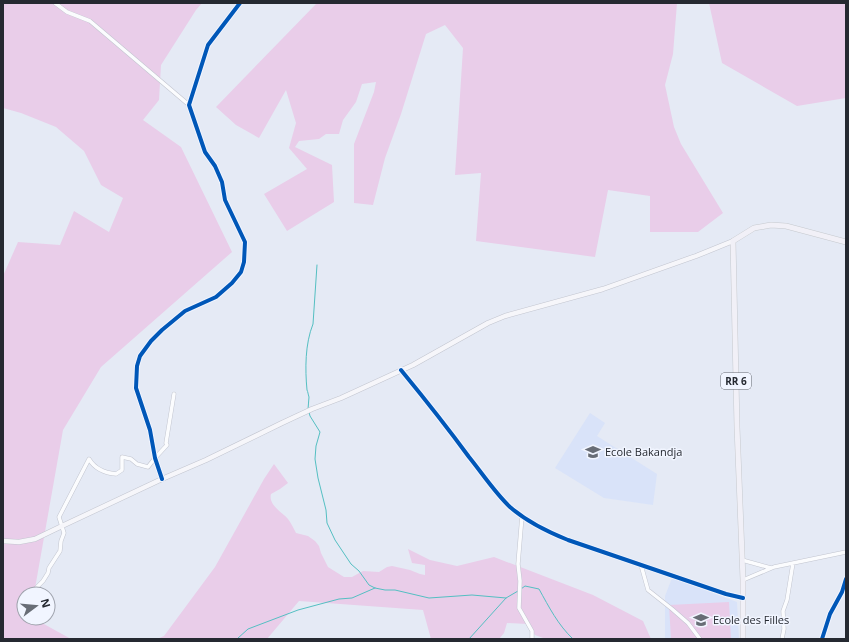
<svg xmlns="http://www.w3.org/2000/svg" width="849" height="642" font-family="'Open Sans',sans-serif">
<style>
.built{fill:#d9e3f9}
.green{fill:#e9cde9}
.lines{fill:none;stroke-linecap:round;stroke-linejoin:round}
.stream{stroke:#54bfc2;stroke-width:1}
.minor-casing{stroke:#c2c5cf;stroke-width:4.5}
.secondary-casing{stroke:#c2c5cf;stroke-width:5.5}
.primary-casing{stroke:#c6c9ce;stroke-width:6}
.minor{stroke:#fbfcfe;stroke-width:3.5}
.secondary{stroke:#f6f6fa;stroke-width:4.5}
.primary{stroke:#f1f0f7;stroke-width:5}
.cycleway-casing{stroke:#f1f5ff;stroke-width:6}
.cycleway{stroke:#0057b8;stroke-width:4}
.labels{text-anchor:middle;stroke-width:3;stroke-linejoin:round;paint-order:stroke}
.shield{fill:#f1f5ff;stroke:#62666f;stroke-width:1}
.shield-label{font-size:10px;font-weight:bold;fill:#252931}
.poi-label{font-size:11px;fill:#252931;stroke:#f1f5ff;text-anchor:start}
</style>
<rect width="100%" height="100%" fill="#e5eaf5"/>
<path class="built" d="M590,413L605,423L597,436L657,474L653,505L604,498L555,468Z
M672,578L737,602L739,639H665V596Z"/>
<path class="green" d="M3,3H202L196,10L161,65L159,100L143,120L181,147L232,252L101,367L63,430L34,594H24V618H33L71,639H3V276L18,242L60,245L74,211L109,232L123,198L101,185L84,151L56,127L21,113L3,108Z
M317,3H677L673,54L665,85L674,127L681,144L723,213L698,232H650V196L608,190L595,257L476,241L481,173L455,175L463,48L445,25L426,34L401,114L385,158L373,205L354,203V144L374,92L376,82L362,84L356,102L343,120L339,134H326L319,139L299,141L295,147L332,165L334,202L287,231L264,194L307,169L289,148L296,123L286,90L259,138L236,125L216,107Z
M709,3H846V98L797,106L722,63Z
M274,464L288,483L280,489L271,494C268,505 282,512 288,519C291,523 294,529 296,533L308,536L315,541L319,546L321,553L328,567L344,577H352L363,571L379,572L387,567L392,566L410,570L420,574L425,575V565L412,563L408,549L430,560L457,566L494,557L593,595L643,621L651,639H546L535,635L528,624L507,623L504,633L499,639H431L423,610L299,601L267,639H157L164,636L215,567L264,479Z
M729,602L731,639H671L669,605Z"/>
<g class="lines">
<path class="stream" d="M308,409C308,405 309,401 309,397C308,394 308,392 307,390C305,369 305,344 313,324L317,265
M309,412L310,416L320,432L316,446L315,459L318,478L326,510L327,523L335,540L351,564L359,571L369,585L375,588L385,590H395L429,598L472,595L506,598
M521,589L525,586L539,589C549,607 558,625 573,639
M237,639L248,629L298,610L339,599L352,598L375,588
M469,639L506,598L518,591"/>
<g class="minor-casing">
<path id="minor" d="M55,3L67,12L90,21L189,105
M401,370C424,398 447,427 469,457C482,473 495,493 510,507C526,521 548,532 568,540L726,594L743,598
M162,479L155,458L150,430L136,388L137,366L140,356L151,341L162,330L185,311L216,297L232,283L241,272L244,262L245,242L225,200L222,182L215,166L205,152L189,105L208,45L240,3
M522,516L518,564L520,581L519,608L532,631V639
M742,560L771,568
M641,565L648,590L672,609L688,623L700,639
M743,580L774,567L846,552
M36,588L43,581L48,573L49,568L60,551L61,541L64,533L59,517L89,459C95,469 104,473 116,474L122,470V457L131,459L137,464L148,467L155,458L167,445L166,443L174,394
M782,639L784,629L783,611L787,600L793,563
M822,639L830,614L842,592L846,579"/>
</g>
<g class="secondary-casing">
<path id="secondary" d="M3,541L19,542L35,539L62,526L162,479L206,460L282,423L312,409L341,398L413,365L488,323L505,316L603,289L696,256L733,241"/>
</g>
<g class="primary-casing">
<path id="primary" d="M743,639V580L737,427L733,241L754,228L771,225L786,226L846,242"/>
</g>
<use href="#minor" class="minor"/>
<use href="#secondary" class="secondary"/>
<use href="#primary" class="primary"/>
<g class="cycleway-casing">
<path id="cycleway" d="M401,370C424,398 447,427 469,457C482,473 495,493 510,507C526,521 548,532 568,540L726,594L743,598
M162,479L155,458L150,430L136,388L137,366L140,356L151,341L162,330L185,311L216,297L232,283L241,272L244,262L245,242L225,200L222,182L215,166L205,152L189,105L208,45L240,3
M822,639L830,614L842,592L846,579"/>
</g>
<use href="#cycleway" class="cycleway"/>
</g>
<defs>
<g id="school-bare" transform="scale(1.2)"><path d="M0-5L7-2L0 1L-7-2ZM-4 1L0 2.5L4 1V4Q0 6-4 4Z" fill="#686d76" stroke="#f1f5ff" stroke-width="2.5" paint-order="stroke"/></g>
</defs>
<g fill-rule="evenodd">
<use href="#school-bare" x="593" y="452"/>
<use href="#school-bare" x="701" y="620"/>
</g>
<g class="labels">
<rect class="shield" x="721" y="373" width="30" height="16" rx="3"/>
<g class="shield-label">
<text x="736" y="385">RR 6</text>
</g>
<g class="poi-label">
<text x="605" y="456">Ecole Bakandja</text>
<text x="713" y="624">Ecole des Filles</text>
</g>
</g>
<rect width="849" height="642" fill="none" stroke="#252931" stroke-width="8"/>
<g transform="translate(36 606) rotate(74)"><circle r="19" fill="#f1f5ff" stroke="#9fa3ad"/>
<path d="M0-3L7 15L0 10L-7 15Z" fill="#686d76"/>
<text y="-6" font-size="11" font-weight="bold" text-anchor="middle" fill="#252931">N</text>
</g>
</svg>
